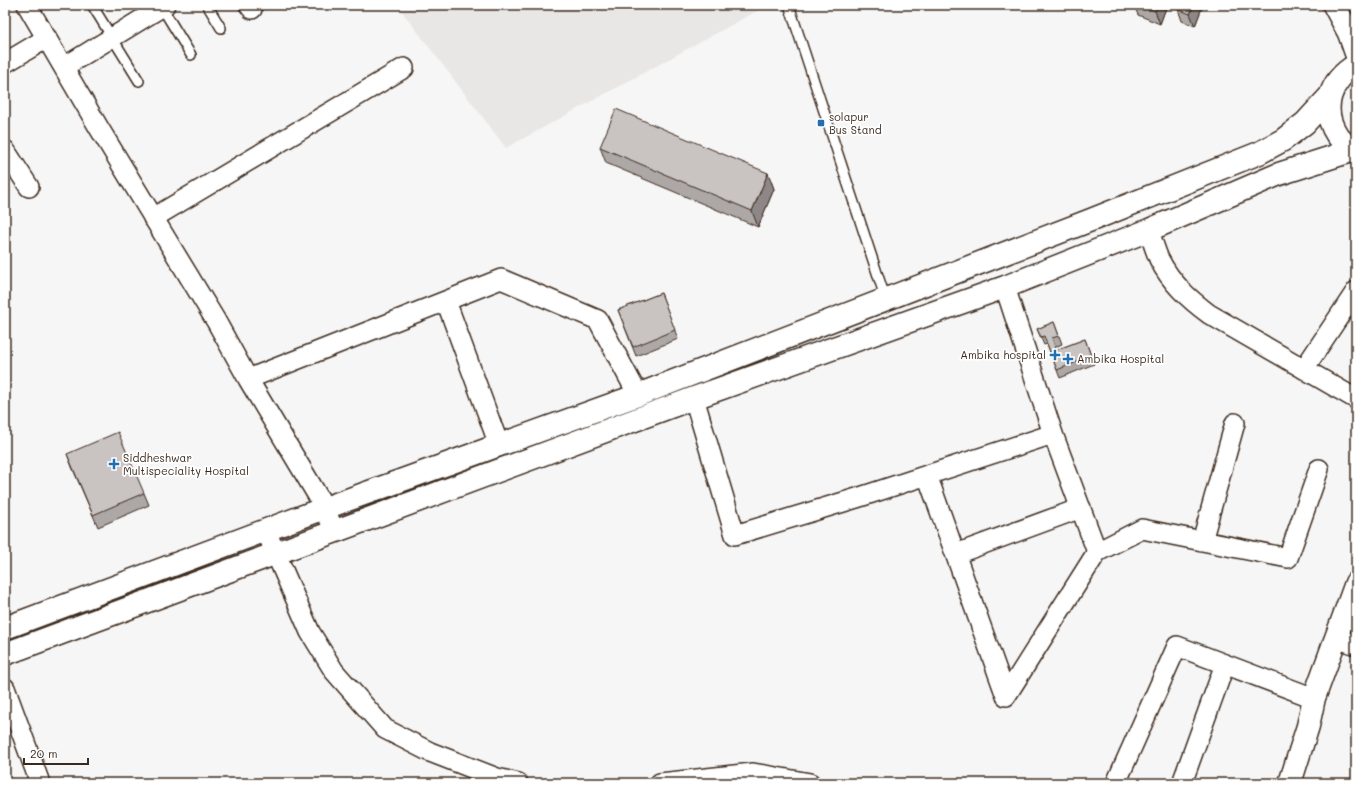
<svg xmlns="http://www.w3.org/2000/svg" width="1361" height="788" font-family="Mali,sans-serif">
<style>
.built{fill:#e9e7e6}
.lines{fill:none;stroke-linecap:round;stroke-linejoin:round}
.service-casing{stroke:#3b2a1e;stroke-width:12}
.minor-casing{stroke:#3b2a1e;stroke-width:22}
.tertiary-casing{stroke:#3b2a1e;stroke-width:25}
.secondary-casing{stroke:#3b2a1e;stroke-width:25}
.primary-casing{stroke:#3b2a1e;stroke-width:25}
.service{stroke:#fff;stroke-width:9}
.minor{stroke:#fff;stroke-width:19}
.tertiary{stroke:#fff;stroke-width:22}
.secondary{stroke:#fff;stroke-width:22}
.primary{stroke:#fff;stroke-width:22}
.wall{fill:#ada8a6;stroke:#3b2a1e}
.shaded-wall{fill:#8d8887;stroke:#3b2a1e}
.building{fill:#c9c3c1;stroke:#3b2a1e}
.poi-dot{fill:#1f6fb2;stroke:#fff;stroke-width:1.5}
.labels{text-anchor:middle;stroke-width:3.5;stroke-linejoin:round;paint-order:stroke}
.poi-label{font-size:11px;fill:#3b2a1e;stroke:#fff;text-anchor:start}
</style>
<rect width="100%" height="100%" fill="#f7f6f6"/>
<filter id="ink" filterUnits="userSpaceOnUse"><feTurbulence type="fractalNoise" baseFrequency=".025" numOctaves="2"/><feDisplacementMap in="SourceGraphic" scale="8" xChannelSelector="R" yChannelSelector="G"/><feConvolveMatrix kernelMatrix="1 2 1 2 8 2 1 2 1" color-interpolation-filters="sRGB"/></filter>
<g filter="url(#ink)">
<path class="built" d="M397,5H768L506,148Z"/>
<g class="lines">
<g class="service-casing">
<path id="service" d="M92,5L139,81
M207,5L221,28
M789,5L886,300
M161,6L191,55"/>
</g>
<g class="minor-casing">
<path id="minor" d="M27,5L99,128L216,321L248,379L325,508L334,531
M249,5L252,9
M5,63L47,38
M64,67L165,5
M5,150L29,187
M153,218L404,68
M1149,230C1152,240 1155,250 1159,259C1171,283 1189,299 1209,314L1356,399
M446,301L499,445
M1304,369L1356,291
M248,379L501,279L598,320L638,395
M694,398L735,535L860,497L1053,434L1005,287
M1053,434L1097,552
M927,475L1006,696
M266,531L310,632L334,671L385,729L430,752L497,778L518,783
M1202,541L1235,423
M956,554L1081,508
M1336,638L1356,645
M5,688L40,783
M1006,696L1097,552L1142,529L1288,558L1319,469
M660,783L753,773L810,783
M1116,783L1177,646L1314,698
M1182,783L1225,664"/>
</g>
<g class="tertiary-casing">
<path id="tertiary" d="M1290,783L1308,726L1314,698L1356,583"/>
</g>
<g class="secondary-casing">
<path id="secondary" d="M1334,5L1349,33L1356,53"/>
</g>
<g class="primary-casing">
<path id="primary" d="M1356,65C1330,80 1320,109 1337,135C1342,141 1348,148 1356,151
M5,628L325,508L638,395L1091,220L1259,153L1283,140L1305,123L1329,97
M5,654L694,398L1005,287L1149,230L1279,174L1354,150"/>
</g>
<use href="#service" class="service"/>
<use href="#minor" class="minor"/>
<use href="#tertiary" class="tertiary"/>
<use href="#secondary" class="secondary"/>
<use href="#primary" class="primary"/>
</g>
<path class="wall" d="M1134,5H1167L1160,24L1138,15Z
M1175,5H1203L1195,26L1182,21L1178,9L1179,6Z
M600,147L768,173L774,189L758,227L606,163Z
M661,293L678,339L636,356L618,310Z
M1054,322L1062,344L1055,347L1056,350L1085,339L1094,364L1060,378L1047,344L1044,345L1037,329Z
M67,454L144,493L149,505L98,527L72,467Z"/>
<path class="shaded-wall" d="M1158,5H1167L1160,24L1155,11Z
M1194,5H1203L1195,26L1190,14Z
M768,173L774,189L758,227L752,211Z"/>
<path class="building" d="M1139,5H1158L1155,11Z
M1179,5H1194L1190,14L1178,9Z
M616,109L768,173L752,211L600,147Z
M661,293L675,330L633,347L618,310Z
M1054,322L1059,336L1052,338L1056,350L1085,339L1091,356L1057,370L1044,336L1041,337L1037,329Z
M118,432L144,493L93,515L67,454Z"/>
</g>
<g class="poi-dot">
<rect x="817" y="119" width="8" height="8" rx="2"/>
<path d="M1053 349h4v4h4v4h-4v4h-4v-4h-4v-4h4z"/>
<path d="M1066 353h4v4h4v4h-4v4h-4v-4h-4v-4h4z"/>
<path d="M112 458h4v4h4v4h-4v4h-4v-4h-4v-4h4z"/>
</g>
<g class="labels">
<g class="poi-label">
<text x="829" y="121">solapur<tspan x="829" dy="13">Bus Stand</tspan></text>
<text x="1046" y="359" text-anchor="end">Ambika hospital</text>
<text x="1077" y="363">Ambika Hospital</text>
<text x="123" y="462">Siddheshwar<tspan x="123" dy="13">Multispeciality Hospital</tspan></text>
</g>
</g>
<rect width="1361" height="788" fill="none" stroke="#fff" stroke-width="20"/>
<rect x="10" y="10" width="1341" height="768" fill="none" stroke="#3b2a1e" stroke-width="1.5" filter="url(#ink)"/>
<path d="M24 758v6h64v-6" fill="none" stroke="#3b2a1e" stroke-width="2"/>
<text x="30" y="758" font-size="12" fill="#3b2a1e" stroke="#ffffff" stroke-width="3" paint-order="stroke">20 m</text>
</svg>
